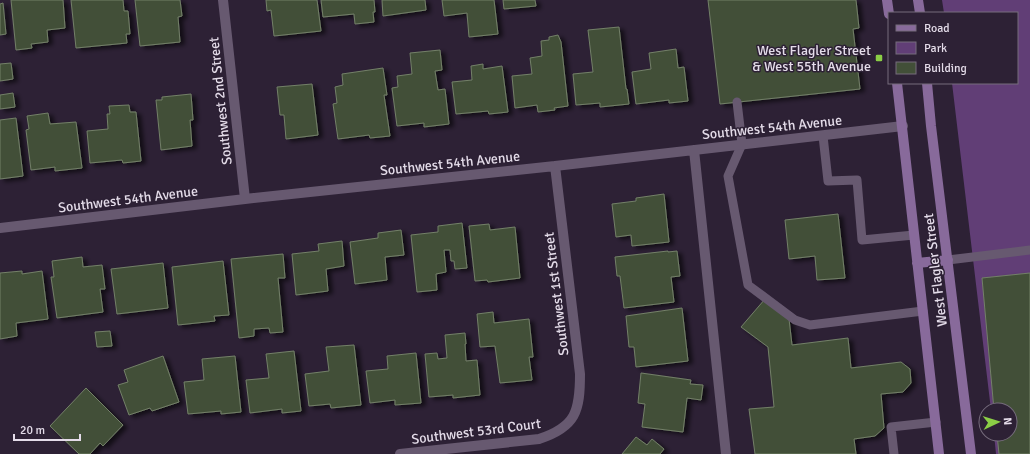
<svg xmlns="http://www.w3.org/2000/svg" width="1030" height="454" font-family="Signika,sans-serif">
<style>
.green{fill:#613e76}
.building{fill:#424f38;stroke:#738068;filter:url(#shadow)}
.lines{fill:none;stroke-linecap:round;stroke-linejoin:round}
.lane{stroke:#675970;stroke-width:9}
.street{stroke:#675970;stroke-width:10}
.secondary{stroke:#886a9b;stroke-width:10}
.poi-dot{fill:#8bce46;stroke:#2d2135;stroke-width:1.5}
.labels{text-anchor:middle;stroke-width:3;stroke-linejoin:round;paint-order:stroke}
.poi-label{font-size:14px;fill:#e4dce9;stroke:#2d2135;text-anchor:end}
.street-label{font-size:14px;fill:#e4dce9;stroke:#2d2135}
</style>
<defs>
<filter id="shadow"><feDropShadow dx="4.5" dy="2.5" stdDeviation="2" flood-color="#0009"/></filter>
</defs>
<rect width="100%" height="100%" fill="#2d2135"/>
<path class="green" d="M942,0H1030V454H996L994,434H1010V410H991L952,83H1017V13H944Z"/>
<path class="building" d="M11,0H63L65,28L47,30L48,42L31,44L32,48L16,50Z
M71,0H123L124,11H128L130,34H126L127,43L76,48Z
M135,0H180L182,16L178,17L180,42L140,46Z
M266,0H317L321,31L274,36L271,10L267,11Z
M321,0H374L375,12H373L374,22L355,24L354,14L323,17Z
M382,0H425L426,10L383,16Z
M442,0H494L498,34L469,37L467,13L444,16Z
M503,0H535L536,6L504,9Z
M708,0H856L859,28L853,29L860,89L720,104Z
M3,3L6,34L0,35V4Z
M619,27L626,89H627L629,104L600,107V103L576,105L573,74L593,72L588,30Z
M558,35L561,42L568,106L554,108L555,110L538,112L537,105L515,108L512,76L532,74L530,58L542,56L541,41L549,40V37Z
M676,49L678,68L684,67L688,101L669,103V100L636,104L632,72L651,69L649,53Z
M440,50L442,70L435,71L438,90L445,89L449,124L424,127V123L397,126L392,88L398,87L397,76L412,74L410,53Z
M11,63L13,79L0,81V64Z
M483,64V69L502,66L508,112L489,114L488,111L456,114L452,82L472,80L471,66Z
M383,68L387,95H384L390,136L370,138L369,135L338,139L333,104L337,103L335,87L343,85L342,74Z
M312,84L318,135L286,139L284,115H280L277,87Z
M13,93L15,107L0,109V95Z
M191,94L193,120H190L192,146L161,150L156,100H162V97Z
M129,105L130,112H136L141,161L123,163L122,160L90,163L87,131L108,129L107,114H110L109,106Z
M48,113L50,124L76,122L82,168L55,171V167L31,170L26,130L29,129L27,116Z
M16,118L23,176L0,179V120Z
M664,194L669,242L632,246L631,235L616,237L612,204L636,201V198Z
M838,214L845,278L817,280L815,256L789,259L785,220Z
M462,223L467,268L455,269L454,261H451L450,250H444L446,272L436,274L437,290L417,292L411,235L438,232V226Z
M489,224L490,230L515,227L520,278L488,282L487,280L475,281L469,226Z
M401,230L404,255L385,257L387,280L355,284L350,242L378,238V233Z
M342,241L344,266L326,269L328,291L296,295L292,254L319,251L318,244Z
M668,251V252L677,251L680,276L671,277L674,302L624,308L620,276H617L615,257Z
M283,254L285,278H278L283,332L270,333L269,328L254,329V336L239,338L231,259Z
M82,257L83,267L102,265L105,289H100L103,312L57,318L51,277H54L52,261Z
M223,261L229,315L214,316L215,321L178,325L172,267Z
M163,263L168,308L117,314L111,269Z
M22,271V274L42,271L48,319L16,323L17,336L0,339V273Z
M1030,273V454H999L997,434H1010V410H994L982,278Z
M765,299L789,319L792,345L848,338L851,368L901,362L910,369L911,383L903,392L881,394L884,428L875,436L854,439L856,454H755L749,409L774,407L768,347L741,327Z
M682,308L688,361L636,367L634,347H629L626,316Z
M493,312L494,323L529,319L533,357H529L532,380L500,383L495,346L480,347L477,314Z
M110,331L112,346L97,347L95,332Z
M465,333L466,344H465L466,361L477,360L480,395L453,398V395L429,397L425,354L437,353L438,359L447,358L445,335Z
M354,345L361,405L331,408L330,404L309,406L305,374L329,371L326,347Z
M294,351L301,411L282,413V409L250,413L246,380L269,378L266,354Z
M416,353L421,403L395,405V400L370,403L366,371L388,369L387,356Z
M163,356L179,402L152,411L150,408L129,415L118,385L128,382L124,370Z
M235,356L241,412L221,414V411L188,414L184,382L204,380L202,359Z
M641,373L691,380L690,384L703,385L701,400L687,398L683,432L642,427L645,404L638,403Z
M86,388L123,425L103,446L100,443L90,454H79L50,426Z
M636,437L647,445L652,439L664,449L660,454H622Z"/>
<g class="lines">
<path class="lane" d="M737,102L742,144L728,176L748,285L795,320L810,325L923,311
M823,136L828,181L857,180L862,240L914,235
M948,260L1030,250
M894,454L891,427L936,422"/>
<path class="street" d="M223,0L245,199
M694,150L726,454
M0,228L245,199L555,166L903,126
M400,454L539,439C576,427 580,411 580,374L555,166"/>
<path class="secondary" d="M887,0L889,14
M918,0L920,13
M897,83L939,454
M927,83L931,126L971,454
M917,263L948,260"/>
</g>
<rect class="poi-dot" x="875" y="54" width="8" height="8" rx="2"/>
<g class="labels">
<g class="poi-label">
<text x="871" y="55">West Flagler Street<tspan x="871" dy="16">&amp; West 55th Avenue</tspan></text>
</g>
<g class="street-label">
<text transform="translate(220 101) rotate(-96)" y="5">Southwest 2nd Street</text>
<text transform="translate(772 127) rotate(-6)" y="5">Southwest 54th Avenue</text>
<text transform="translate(450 163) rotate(-6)" y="5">Southwest 54th Avenue</text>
<text transform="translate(128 199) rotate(-7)" y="5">Southwest 54th Avenue</text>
<text transform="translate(935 270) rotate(-97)" y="5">West Flagler Street</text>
<text transform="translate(556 294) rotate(-97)" y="5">Southwest 1st Street</text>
<text transform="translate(476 431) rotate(-7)" y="5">Southwest 53rd Court</text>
</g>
</g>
<rect x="888" y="12" width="130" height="72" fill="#2d2135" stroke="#766c7d"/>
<rect x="896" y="25" width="20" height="6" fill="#886a9b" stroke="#766c7d"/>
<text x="924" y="32" font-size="12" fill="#e4dce9">Road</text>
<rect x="896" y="42" width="20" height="12" fill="#613e76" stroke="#766c7d"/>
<text x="924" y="52" font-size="12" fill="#e4dce9">Park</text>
<rect x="896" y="62" width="20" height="12" fill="#424f38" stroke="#766c7d"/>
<text x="924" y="72" font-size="12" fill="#e4dce9">Building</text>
<g transform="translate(998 422) rotate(86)"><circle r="19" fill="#2d2135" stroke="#766c7d"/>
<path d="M0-3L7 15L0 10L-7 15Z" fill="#8bce46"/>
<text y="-6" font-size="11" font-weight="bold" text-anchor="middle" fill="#e4dce9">N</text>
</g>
<path d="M14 434v6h66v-6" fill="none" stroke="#e4dce9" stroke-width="2"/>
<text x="20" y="434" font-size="12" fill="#e4dce9" stroke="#2d2135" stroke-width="3" paint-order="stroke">20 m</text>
</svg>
